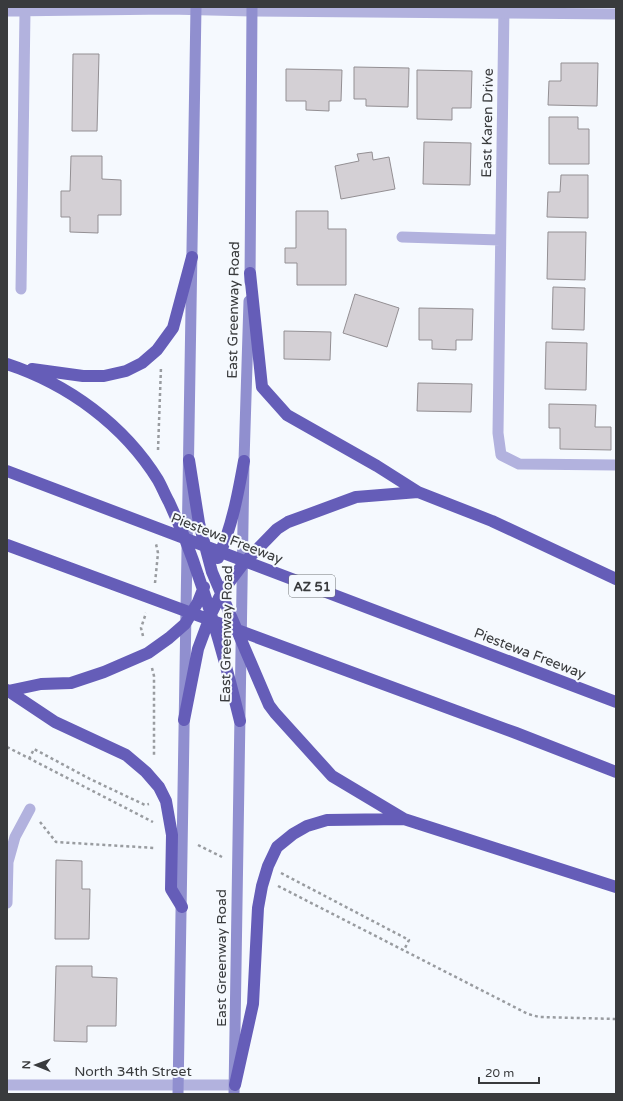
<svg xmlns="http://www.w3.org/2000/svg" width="623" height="1101" font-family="'Varela Round',sans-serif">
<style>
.building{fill:#d4d0d5;stroke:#938f93}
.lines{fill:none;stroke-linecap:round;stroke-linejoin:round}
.path{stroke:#999ca0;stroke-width:2.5;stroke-dasharray:3 3;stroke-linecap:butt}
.minor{stroke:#b2b2de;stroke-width:11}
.tertiary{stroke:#b2b2de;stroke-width:11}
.secondary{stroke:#908fcf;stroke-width:11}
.motorway{stroke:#655db8;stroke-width:12}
.labels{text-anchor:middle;stroke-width:4;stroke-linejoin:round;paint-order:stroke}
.shield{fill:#f5f9fe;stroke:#717477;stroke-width:1}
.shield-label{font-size:13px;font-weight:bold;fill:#393b3d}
.street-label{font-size:14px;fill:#393b3d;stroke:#f5f9fe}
</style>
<rect width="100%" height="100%" fill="#f5f9fe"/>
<path class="building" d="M73,54H99L97,131H72Z
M561,63H598L597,106L548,105L549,81H561Z
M354,67L409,68L408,107L366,106V99H354Z
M286,69L342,70L341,101H329V111L306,110V101H286Z
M417,70L472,71L471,108H452V120L417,119Z
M549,117H578V129H589V164H549Z
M424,142L471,143L470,185L423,184Z
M372,152L373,160L389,157L395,189L341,199L335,166L359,161L357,154Z
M71,156H102V179L121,180V215H98V233L70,232V217H61V191H70Z
M561,175H588V218L547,217L548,192H560Z
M296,211H328V229H346V285H297V263H285V248H296Z
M548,232H586L585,280L547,279Z
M553,287L585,288L584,330L552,329Z
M355,294L399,308L387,347L343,333Z
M419,308L473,309L472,340H456V350L432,349V340H419Z
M284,331L331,332L330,360L284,359Z
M546,342L587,343L586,390L545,389Z
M418,383L472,384L471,412L417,411Z
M549,404L596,405L595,427H611V450L560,449V428H549Z
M56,860L82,861V889H90L89,939H55Z
M56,966H92V977L117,978L116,1026H87V1042L54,1041Z"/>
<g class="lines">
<path class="path" d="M158,450L161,367
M155,583L158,553L156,544
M143,636L141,628L146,613
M152,668L154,676V757
M7,747L153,822
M29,759L34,749L90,779L145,805L149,804
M40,822L56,842L155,848
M198,845L222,857
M281,873L409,940L404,950
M278,886L528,1014L539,1017L616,1019"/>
<path class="minor" d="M504,7L498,433L501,455L519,464L616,465
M7,11L169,9L252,11
M402,237L500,240
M21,289L25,11
M7,903L8,862L15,837L30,809
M7,1085H235"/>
<path class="tertiary" d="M252,11L616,14"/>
<path class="secondary" d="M250,282L252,7
M178,1094L196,7
M234,1094L244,461L249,301"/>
<path class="motorway" d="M250,273L262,387L287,415L377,466L418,492L492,521L616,579
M7,364C68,384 124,425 158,480C162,487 165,495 169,502C180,526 190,550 198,575C215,623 228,672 240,721
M32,369L83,376H104L126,371L142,363L157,350L173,328L192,257
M189,460L199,523L212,572L269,705L275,713L332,776L404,819L616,887
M7,471L616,702
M7,545L516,733L616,772
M218,558C232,527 238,494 244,461
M7,690L55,722L126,755L146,772L159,787L166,801L172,835L171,889L182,907
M8,691L41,684L71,683L104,672L148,653L169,638L185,624L198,602L204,587
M184,720L198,649L211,614L222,592L243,564L277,529L288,522L356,497L418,492
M235,1085L253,1004L258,908L262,886L268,866L277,847L293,834L307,826L327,820L403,819"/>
</g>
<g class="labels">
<rect class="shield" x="289" y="575" width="46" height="22" rx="3"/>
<g class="shield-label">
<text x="312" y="591">AZ 51</text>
</g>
<g class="street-label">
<text transform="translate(487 123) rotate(-89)" y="5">East Karen Drive</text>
<text transform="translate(233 310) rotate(-89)" y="5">East Greenway Road</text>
<text transform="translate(227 538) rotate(21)" y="5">Piestewa Freeway</text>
<text transform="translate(226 634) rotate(-89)" y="5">East Greenway Road</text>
<text transform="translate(530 653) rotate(21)" y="5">Piestewa Freeway</text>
<text transform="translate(221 958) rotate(-90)" y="5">East Greenway Road</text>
<text x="133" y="1076">North 34th Street</text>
</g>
</g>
<rect width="623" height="1101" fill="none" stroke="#393b3d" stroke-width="16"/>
<g transform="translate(36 1065) rotate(271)" stroke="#f5f9fe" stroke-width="3" paint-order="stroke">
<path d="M0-3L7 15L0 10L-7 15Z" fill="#393b3d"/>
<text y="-6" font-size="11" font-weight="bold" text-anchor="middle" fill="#393b3d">N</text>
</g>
<path d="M479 1077v6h60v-6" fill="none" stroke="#393b3d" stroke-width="2"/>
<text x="485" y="1077" font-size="12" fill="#393b3d" stroke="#f5f9fe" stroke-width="3" paint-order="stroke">20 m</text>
</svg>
